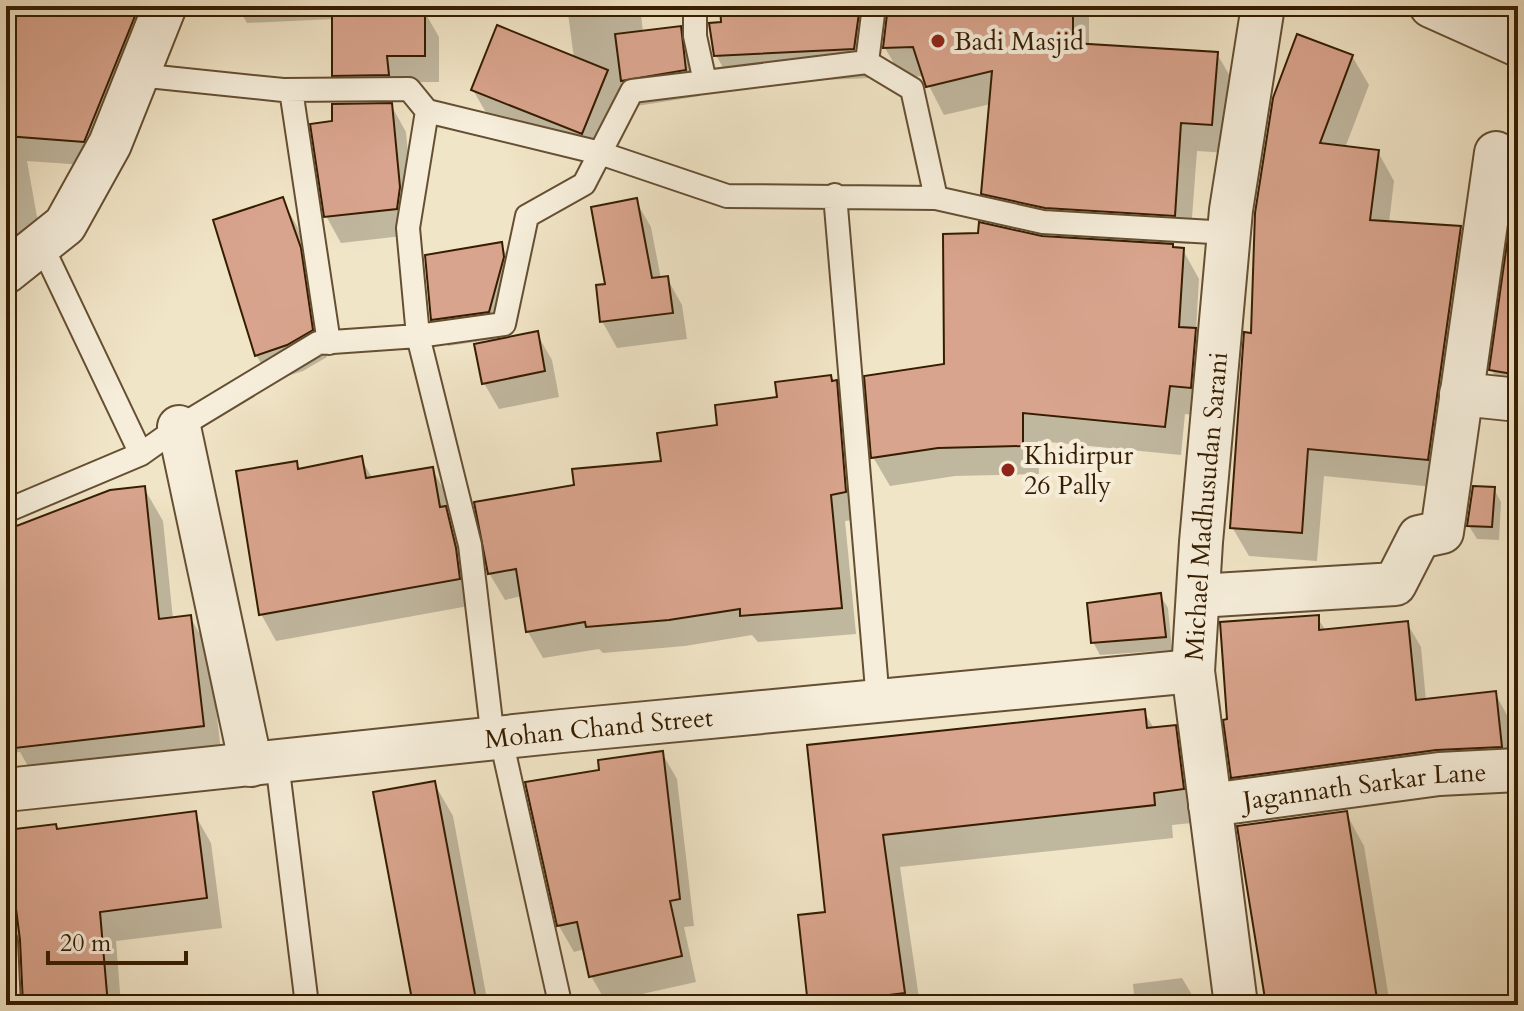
<svg xmlns="http://www.w3.org/2000/svg" width="1524" height="1011" font-family="Cardo,serif">
<style>
.shadow{fill:#0003}
.building{fill:#d9a48d;stroke:#361d00;stroke-width:2}
.lines{fill:none;stroke-linecap:round;stroke-linejoin:round}
.service-casing{stroke:#654f32;stroke-width:26}
.minor-casing{stroke:#654f32;stroke-width:46}
.service{stroke:#f6eedb;stroke-width:22}
.minor{stroke:#f6eedb;stroke-width:42}
.poi-dot{fill:#8f2418;stroke:#f6eedb;stroke-width:3}
.labels{text-anchor:middle;stroke-width:8;stroke-linejoin:round;paint-order:stroke}
.poi-label{font-size:26px;fill:#361d00;stroke:#f6eedb;text-anchor:start}
.street-label{font-size:26px;fill:#361d00;stroke:#f6eedb}
</style>
<rect width="100%" height="100%" fill="#f1e5c7"/>
<filter id="stains"><feTurbulence type="fractalNoise" baseFrequency=".0025" numOctaves="4"/><feColorMatrix values="0 0 0 0 .2 0 0 0 0 .09 0 0 0 0 .02 0 0 0 .5 -.17"/></filter>
<radialGradient id="worn" r=".72"><stop offset=".6" stop-color="#630" stop-opacity="0"/><stop offset="1" stop-color="#630" stop-opacity=".3"/></radialGradient>
<path class="shadow" d="M6,6H148L98,166L27,161L41,239L6,245Z
M237,6H364V11H424L439,37V82H401L403,101H349L334,75V19L247,23Z
M567,6H640L643,32L680,28L695,55L700,96L618,109L597,159L488,116L473,90L574,58Z
M722,6H1089V46L1217,54L1234,83L1228,153L1197,151L1190,244L1170,243L1174,249L1183,250L1199,279L1196,332L1212,359L1206,416L1185,414L1181,455L1038,441L1039,474L955,476L890,486L873,457L1042,238L1064,237L1000,222L983,193L991,104L944,115L924,76L902,77L885,48L888,20L878,28L870,78L732,84L716,55L723,24Z
M1352,56L1369,85L1345,148L1378,152L1394,181L1389,223L1460,228L1477,256L1444,488L1324,476L1317,561L1249,556L1232,527L1253,335L1257,213Z
M391,105L406,132L414,215L411,235L341,243L326,216L334,123Z
M1516,198L1518,199V404L1511,403L1491,369Z
M282,200L297,226L315,277L327,357L303,371L272,381L256,355Z
M636,201L651,227L661,279L667,278L682,305L687,339L617,348L602,321Z
M501,245L516,271L518,284L503,341L537,334L552,360L559,397L499,409L484,383L488,340L448,346L433,319Z
M836,382L851,408L860,519L845,521L856,634L758,642L752,635L685,646L603,653L599,649L543,658L528,632L522,596L505,600L489,573L576,487L664,463L719,427L779,399Z
M361,459L373,479L432,469L447,495L451,519L460,535L474,605L276,641L261,614L296,463L300,471Z
M144,488L163,521L173,619L190,617L209,650L222,759L36,780L20,752L6,753V532Z
M1494,489L1501,502L1499,540L1477,539L1469,526Z
M1160,595L1168,608L1172,650L1100,655L1093,642Z
M1317,617L1326,631L1407,623L1421,647L1426,701L1495,693L1508,717L1514,771L1247,801L1233,777Z
M1144,712L1155,730L1175,727L1194,760L1202,822L1172,825L1173,838L900,867L920,1005H811L801,917L827,914L810,747Z
M662,753L677,779L694,926L684,927L696,982L606,1002L591,976L585,949L574,952L559,926L601,771Z
M434,783L453,816L488,1005H415Z
M194,813L211,843L222,928L116,941L121,1005H23L22,956L14,959L6,1005V832L55,826L58,831Z
M1346,813L1364,846L1390,1005H1267Z
M1182,978L1198,1005H1135L1133,984Z"/>
<path class="building" d="M6,6H139L84,142L6,136Z
M720,6H860L854,49L714,56L709,23L721,22Z
M888,6H1073V43L1218,52L1212,125L1181,123L1175,216L1045,208L981,194L992,71L926,87L913,47L883,48Z
M332,9H425V56H387L389,75L332,76Z
M497,25L608,70L582,134L471,90Z
M681,26L686,70L621,81L615,34Z
M1297,34L1353,55L1320,143L1379,150L1370,220L1461,226L1428,460L1308,449L1302,533L1230,528L1244,332L1251,333L1255,213L1273,98Z
M392,103L400,187L397,209L324,217L310,124L332,121V104Z
M283,197L301,248L313,330L287,345L255,356L213,220Z
M637,198L652,278L668,276L673,313L600,322L596,285L605,284L591,207Z
M979,222L1042,236L1173,244V247L1184,248L1179,327L1196,328L1191,388L1170,386L1165,427L1023,413V446L938,448L871,458L864,376L944,364L943,234L978,233Z
M1509,229L1518,230V375L1489,370Z
M502,242L504,257L489,312L431,320L425,255Z
M538,331L545,371L482,384L474,344Z
M831,375L832,381L837,380L846,492L831,495L842,608L740,616V609L669,620L586,627L585,622L526,632L516,569L488,574L474,502L574,485L572,469L661,461L657,433L717,425L715,405L777,397L775,382Z
M362,456L366,478L433,467L440,507L446,506L456,548L460,579L259,615L236,471L297,461L298,469Z
M145,486L159,619L191,615L204,726L15,748L6,668V530L110,490Z
M1473,486L1495,487L1492,527L1467,526Z
M1161,593L1166,637L1091,643L1087,603Z
M1319,615V630L1408,621L1416,700L1496,691L1502,747L1436,750L1231,778L1223,720L1227,719L1220,622Z
M1145,709L1147,728L1176,725L1184,789L1154,793L1155,805L883,835L905,993L808,1005L798,915L825,912L807,745Z
M663,751L680,899L670,901L682,956L589,977L577,922L557,926L525,782L599,770L598,760Z
M435,781L477,1005H413L373,792Z
M196,811L207,898L100,912L108,1005H23L20,940L6,830L56,824L57,829Z
M1347,811L1378,1005H1266L1237,826Z"/>
<g class="lines">
<g class="service-casing">
<path id="service" d="M695,6V36L705,82
M867,62L912,89L936,198
M138,75L283,90L409,89L427,111L600,153L727,196L936,198L1043,222L1229,233
M291,90L329,343
M427,111L408,228L418,336L470,545L493,739
M835,195L878,701
M41,244L141,454L179,427L318,343L418,336L504,324L527,216L584,184L632,91L867,62L874,6
M6,511L141,454
M501,739L560,1003L564,1005
M277,762L307,1005
M6,941L9,1005"/>
</g>
<g class="minor-casing">
<g id="minor">
<path d="M1431,6L1518,45"/>
<path d="M6,272L65,225L110,144L165,6"/>
<path d="M1461,394L1518,400"/>
<path d="M179,427L251,765"/>
<path d="M1198,596L1395,584L1419,537L1442,532L1496,153"/>
<path id="s1" d="M6,790L562,731L1193,671"/>
<path id="s2" d="M1210,805L1439,774L1518,770"/>
<path id="s3" d="M1236,1005L1193,671L1201,542L1231,210L1263,6"/>
</g>
</g>
<use href="#service" class="service"/>
<use href="#minor" class="minor"/>
</g>
<g class="poi-dot">
<circle cx="938" cy="41" r="8"/>
<circle cx="1008" cy="470" r="8"/>
</g>
<g class="labels">
<g class="poi-label">
<text x="954" y="50">Badi Masjid</text>
<text x="1024" y="464">Khidirpur<tspan x="1024" dy="30">26 Pally</tspan></text>
</g>
<g class="street-label">
<text dy="9" stroke="none"><textPath href="#s3" startOffset="502">Michael Madhusudan Sarani</textPath></text>
<text dy="9" stroke="none"><textPath href="#s1" startOffset="596">Mohan Chand Street</textPath></text>
<text dy="9" stroke="none"><textPath href="#s2" startOffset="156">Jagannath Sarkar Lane</textPath></text>
</g>
</g>
<rect width="1524" height="1011" fill="none" stroke="#f1e5c7" stroke-width="32"/>
<rect x="8" y="8" width="1508" height="995" fill="none" stroke="#361d00" stroke-width="4"/>
<rect x="16" y="16" width="1492" height="979" fill="none" stroke="#361d00" stroke-width="2"/>
<path d="M48 951v12h138v-12" fill="none" stroke="#361d00" stroke-width="4"/>
<text x="60" y="951" font-size="24" fill="#361d00" stroke="#f6eedb" stroke-width="6" paint-order="stroke">20 m</text>
<rect width="100%" height="100%" filter="url(#stains)"/>
<rect width="100%" height="100%" fill="url(#worn)"/>
</svg>
